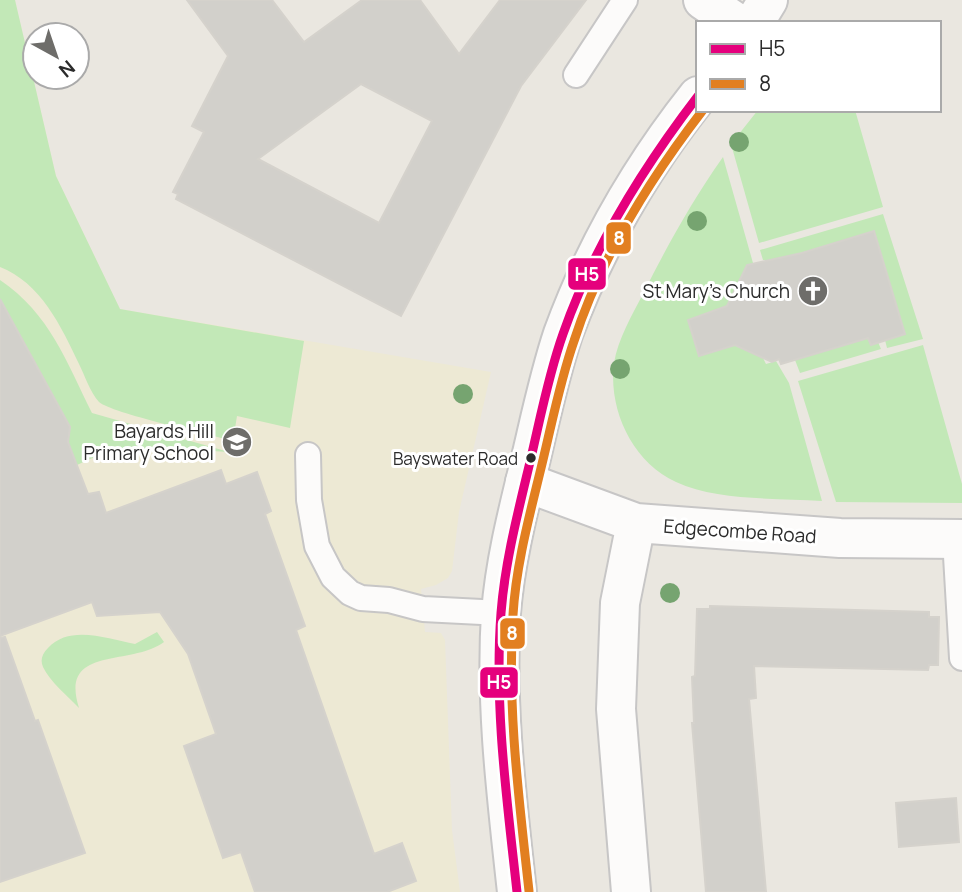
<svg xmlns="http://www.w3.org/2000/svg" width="962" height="892" font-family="Manrope,sans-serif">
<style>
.education{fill:#ede9d4}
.green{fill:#c2e8b7}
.building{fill:#d2d0cb;stroke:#d5d2cc;stroke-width:2;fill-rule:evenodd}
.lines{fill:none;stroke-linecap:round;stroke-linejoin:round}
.lane-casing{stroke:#c7c6c6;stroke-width:28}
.street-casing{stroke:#c7c6c6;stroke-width:42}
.secondary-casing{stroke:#c7c6c6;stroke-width:42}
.lane{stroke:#fcfbfa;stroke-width:24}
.street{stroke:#fcfbfa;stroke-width:38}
.secondary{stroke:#fcfbfa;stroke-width:38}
.bus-1-casing{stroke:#fff;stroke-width:14}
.bus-2-casing{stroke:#fff;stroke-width:14}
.bus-1{stroke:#e5007d;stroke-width:9}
.bus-2{stroke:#e27f20;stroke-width:9}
.tree{fill:#76a470}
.bus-dot{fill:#2b2b2b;stroke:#fff;stroke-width:2.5}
.labels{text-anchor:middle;stroke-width:6;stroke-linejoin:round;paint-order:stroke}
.bus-label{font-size:17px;fill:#2b2b2b;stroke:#fff;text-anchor:end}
.poi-label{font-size:19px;fill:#2b2b2b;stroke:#fff;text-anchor:end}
.street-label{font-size:19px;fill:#2b2b2b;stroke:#fff}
.line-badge{stroke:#fff;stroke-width:2.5}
.badge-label{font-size:19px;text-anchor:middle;font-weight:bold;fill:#fff}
</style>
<rect width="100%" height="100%" fill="#eae7e0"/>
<path class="education" d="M0,0H15L56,176L120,309L491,372L459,512L452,571L448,578L436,585L421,589L425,632L441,633L445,640L452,830L460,892H0Z"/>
<path class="green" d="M0,0H15L56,176L120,309L304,341L290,428L237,416L233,441C211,435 111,413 99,402C90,392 85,376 79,364C61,326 41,283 0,267Z
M758,110H855L883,207L759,243L731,144Z
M723,157L753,263L727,306L688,320L699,356L735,345L763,358L766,364L776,361L789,383L822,501C777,498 717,501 676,482C632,462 608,409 614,363C618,339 632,315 643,294C667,246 692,201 723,157Z
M883,214L923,339L887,348L885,340L905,334L874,231L767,263L766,260H763L760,250Z
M0,280C50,314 66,361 92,413L229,452C192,450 156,447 120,457L116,447L77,465L66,462L70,427L0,302Z
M868,338L870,344L878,342L881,349L800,373L795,360Z
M923,345L962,484V503L836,502L798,381Z
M157,632L164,642C130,667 59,645 79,708C68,696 50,682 43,667C40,660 42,654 48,648C70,624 108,639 135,644Z"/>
<path class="building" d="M187,0H272L304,42L362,0H420L459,54L500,0H586L521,86L401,316L176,199L178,194L173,192L204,132L192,126L228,56ZM361,84L432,121L379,223L258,159Z
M874,231L905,334L871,345L868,338L781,364L779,359L772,362L735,345L699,356L688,320L727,306L747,265L802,253Z
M0,299L70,427L68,442L88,494L99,492L106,513L221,470L226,484L257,472L271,511L265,514L305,626L296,630L374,854L402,843L416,881L387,892H255L241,852L223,858L184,746L216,734L188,654L160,612L97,616L92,602L0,636Z
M710,606L929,612V617H939L938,665H929L928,670L754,666L756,698L749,699L766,892H706L692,723H694L692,677L695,676L697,609H710Z
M5,637L35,721L38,720L85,853L0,882V638Z
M956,798L959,842L899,847L896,803Z"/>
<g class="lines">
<g class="lane-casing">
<path id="lane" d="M576,75L625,0
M308,455L309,500L317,546L333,577L350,593L361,598L389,600L423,609L501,613
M955,539L962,658"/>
</g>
<g class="street-casing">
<path id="street" d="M703,0L737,23
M525,482L636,523L840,538L962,539
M631,892L616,709L620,603L636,523"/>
</g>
<g class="secondary-casing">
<path id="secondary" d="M754,23L768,0
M517,892C507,800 495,705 501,613C505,562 518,511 530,462C540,420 549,376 563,334C595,247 640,169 698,96"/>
</g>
<use href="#lane" class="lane"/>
<use href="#street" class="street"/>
<use href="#secondary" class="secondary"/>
<g class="bus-1-casing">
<path id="bus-1" d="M517,892C507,800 494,706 501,613C505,562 518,512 530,462C540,420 548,376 563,334C593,248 642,169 698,96"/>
</g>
<g class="bus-2-casing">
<path id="bus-2" d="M529,891C519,799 507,707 513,615C516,564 530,514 542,464C552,423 560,381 574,341C601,257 649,180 703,110"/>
</g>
<use href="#bus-1" class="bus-1"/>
<use href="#bus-2" class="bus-2"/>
</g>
<g class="tree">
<circle cx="739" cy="142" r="10"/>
<circle cx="697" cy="221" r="10"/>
<circle cx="620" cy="369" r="10"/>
<circle cx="463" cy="394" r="10"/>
<circle cx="670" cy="593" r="10"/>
</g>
<defs>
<g id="church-disc" transform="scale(1.575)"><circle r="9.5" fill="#6e6d6a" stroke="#fff"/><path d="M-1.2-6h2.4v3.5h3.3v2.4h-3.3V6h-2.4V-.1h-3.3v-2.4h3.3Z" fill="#fff"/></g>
<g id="school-disc" transform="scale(1.575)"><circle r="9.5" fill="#6e6d6a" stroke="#fff"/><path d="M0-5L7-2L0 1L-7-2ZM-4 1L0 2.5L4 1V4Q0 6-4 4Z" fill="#fff"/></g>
</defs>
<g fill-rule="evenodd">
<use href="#church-disc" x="813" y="291"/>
<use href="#school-disc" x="237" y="442"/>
</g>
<circle class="bus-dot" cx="531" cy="458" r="6"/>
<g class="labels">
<g class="bus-label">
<text x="518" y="465">Bayswater Road</text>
</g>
<g class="poi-label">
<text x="790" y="298">St Mary's Church</text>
<text x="214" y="438">Bayards Hill<tspan x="214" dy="22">Primary School</tspan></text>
</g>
<g class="street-label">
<text transform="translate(740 531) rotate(4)" y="7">Edgecombe Road</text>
</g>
</g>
<g class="line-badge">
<rect x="605" y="221" width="27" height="34" rx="7" fill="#e27f20"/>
<rect x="567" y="257" width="40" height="34" rx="7" fill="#e5007d"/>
<rect x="499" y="617" width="27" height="33" rx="7" fill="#e27f20"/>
<rect x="479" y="666" width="40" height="33" rx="7" fill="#e5007d"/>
</g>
<g class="badge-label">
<text x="619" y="245">8</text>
<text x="587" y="281">H5</text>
<text x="512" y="640">8</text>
<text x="499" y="689">H5</text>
</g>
<rect x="696" y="21" width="245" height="91" fill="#ffffff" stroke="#aaaaaa" stroke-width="2"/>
<rect x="710" y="44" width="35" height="10" fill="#e5007d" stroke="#aaaaaa" stroke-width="2"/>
<text x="759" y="56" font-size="21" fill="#2b2b2b">H5</text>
<rect x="710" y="79" width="35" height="10" fill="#e27f20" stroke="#aaaaaa" stroke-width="2"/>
<text x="759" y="91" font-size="21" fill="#2b2b2b">8</text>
<g transform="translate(56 56) rotate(140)"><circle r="33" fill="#ffffff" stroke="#aaaaaa" stroke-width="2"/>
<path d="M0-5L12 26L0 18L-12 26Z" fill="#6e6d6a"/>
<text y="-10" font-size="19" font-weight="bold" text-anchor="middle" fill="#2b2b2b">N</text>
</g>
</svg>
